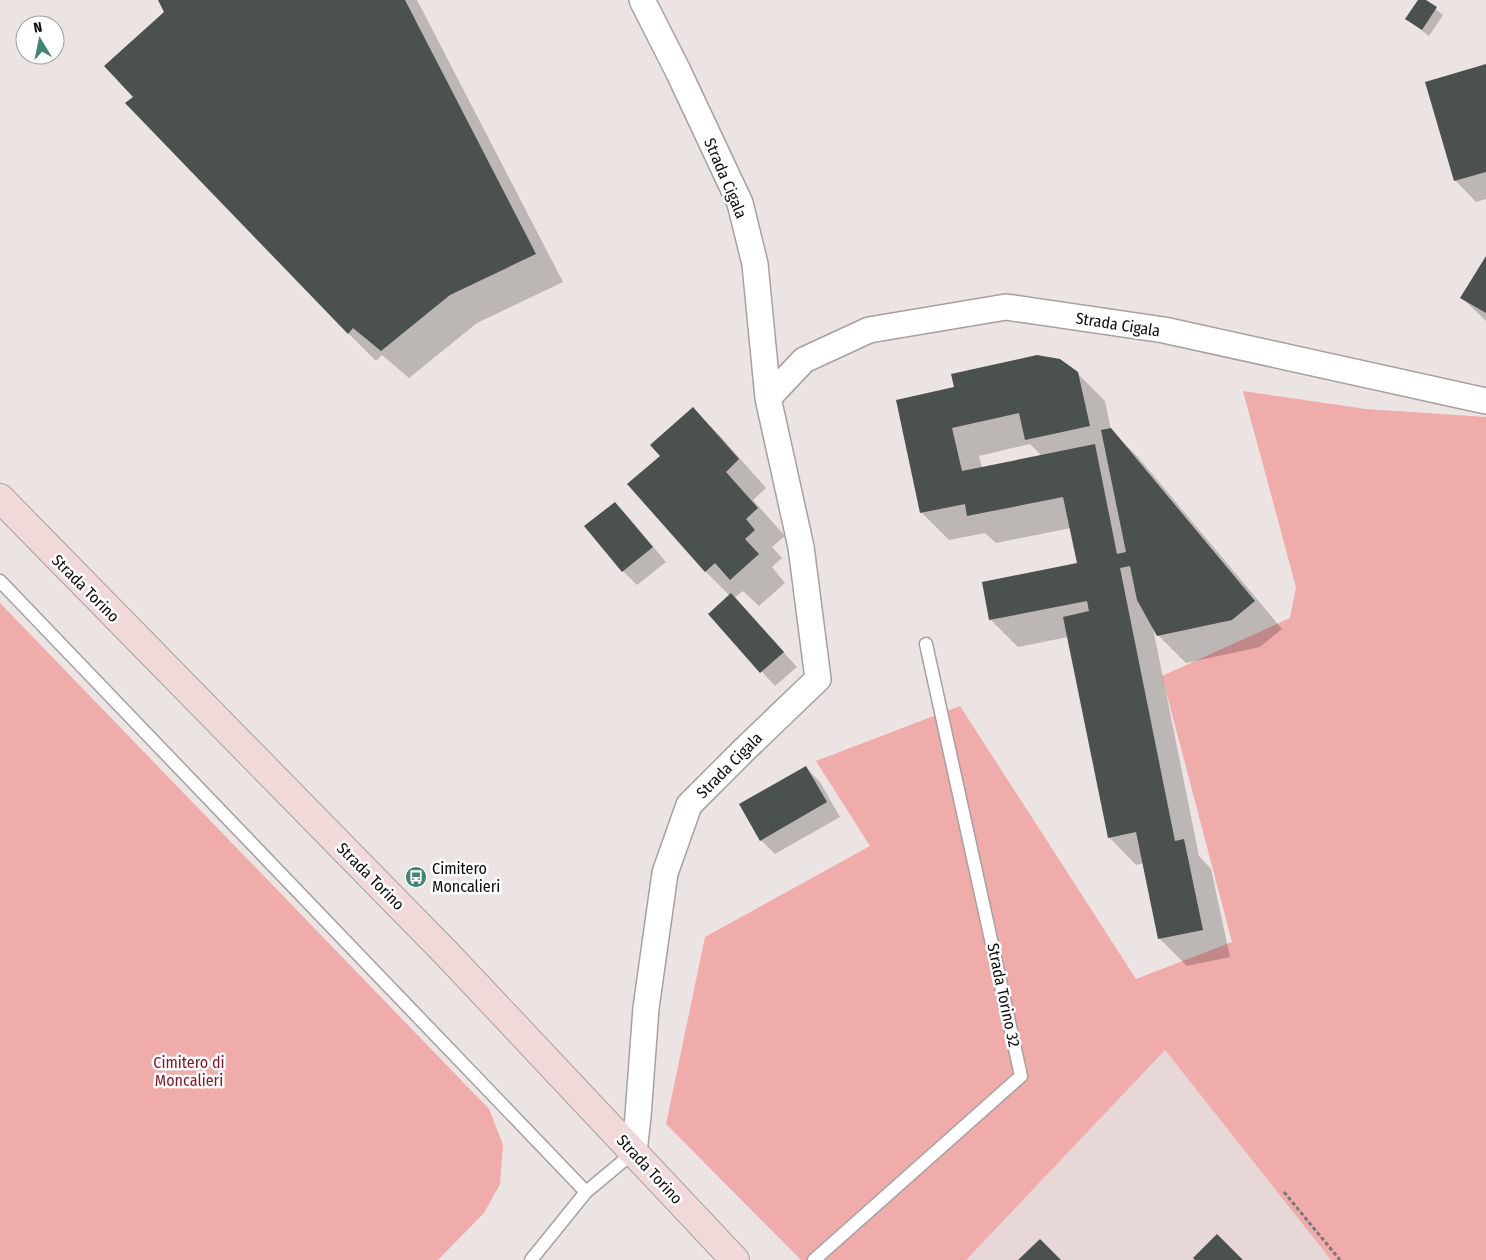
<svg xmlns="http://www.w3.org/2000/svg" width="1486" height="1260" font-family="'Fira Sans Condensed',sans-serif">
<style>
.built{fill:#e8d7d7}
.green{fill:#f0abab}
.shadow{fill:#0003;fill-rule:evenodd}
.building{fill:#4a514f}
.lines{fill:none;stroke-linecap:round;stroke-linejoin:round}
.service-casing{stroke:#a7a0a0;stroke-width:15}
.minor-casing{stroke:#a7a0a0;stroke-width:28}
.secondary-casing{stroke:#a7a0a0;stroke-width:30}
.path{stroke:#7e7979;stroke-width:3;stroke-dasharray:4 2.5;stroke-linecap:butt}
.service{stroke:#fff;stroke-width:12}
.minor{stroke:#fff;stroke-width:25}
.secondary{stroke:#f1d9da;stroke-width:28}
.labels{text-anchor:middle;stroke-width:5;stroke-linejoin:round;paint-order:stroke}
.street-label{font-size:16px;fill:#0d0a0a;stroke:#fff}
.poi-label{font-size:16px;fill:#0d0a0a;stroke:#fff;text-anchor:start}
.park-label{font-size:16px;fill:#7a1a27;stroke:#fff}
</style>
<rect width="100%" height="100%" fill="#ebe4e3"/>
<path class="built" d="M1165,1050L1331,1260H960Z"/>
<path class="green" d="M1243,391L1366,409L1486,417V1260H1331L1165,1050L966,1260H801L666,1124L705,937L870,846L816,761L960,706L1136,979L1232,942L1162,676L1290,618L1296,587Z
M0,603L489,1109L503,1145L500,1184L484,1213L438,1260H0Z"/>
<path class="shadow" d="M160,0H417L563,282L477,323L409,378L382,355L376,361L348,333L135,97L165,12Z
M1420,0H1424L1443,15L1429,36L1407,19Z
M1486,65V199L1476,202L1455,180Z
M1486,258V321L1462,298Z
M1077,373L1105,401L1111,430L1138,457L1282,629L1260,647L1186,663L1158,635L1153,628L1199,856L1211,869L1230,957L1187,966L1159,938L1144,863L1136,865L1109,837L1068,637L1018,647L991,620L983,583L1078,564L1071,528L996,543L985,533L949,540L921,512L898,401ZM1030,444L1042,456L982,468L979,456Z
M693,409L721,437L766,488L753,500L785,536L772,547L782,558L772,567L785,583L759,606L743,591L734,598L797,667L775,686L709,614L730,596L706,572L629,484L661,456Z
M615,503L629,518L666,562L637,585L623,571L586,526Z
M806,768L820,782L840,817L775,854L761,840Z"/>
<path class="building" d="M158,0H405L536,254L450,295L381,351L353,328L348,334L125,103L133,97L104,66L164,12Z
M1418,0H1426L1437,7L1422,30L1405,19Z
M1486,64V172L1454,181L1425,82Z
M1486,256V313L1460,298Z
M1037,355L1060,359L1078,372L1090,426L1025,440L1019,413L952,428L962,471L1095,444L1117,554L1126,552L1101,430L1111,428L1255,601L1232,620L1157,636L1137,600L1130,566L1120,568L1175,841L1184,839L1203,930L1158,939L1136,832L1108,838L1063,617L1089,611L1087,601L989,620L982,582L1077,563L1063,497L967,516L965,504L920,513L896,400L954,387L951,374Z
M693,407L739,459L726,472L758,508L746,519L755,530L745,539L759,554L730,580L715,563L705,572L627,484L660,456L650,445Z
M615,502L653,547L622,572L584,526Z
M731,593L784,652L760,673L708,614Z
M806,766L827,802L760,841L739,804Z
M1217,1234L1243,1260H1195L1193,1258Z
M1040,1239L1061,1260H1018Z"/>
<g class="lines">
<g class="service-casing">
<path id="service" d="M0,581L586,1192L634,1152
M531,1260L586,1192
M814,1260L1021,1076L926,644"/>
</g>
<g class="minor-casing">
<path id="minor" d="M642,0L678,71L740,203L755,264L768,398
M634,1152L638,1116L646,1008L665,873L689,805L745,749L818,679L801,547L768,398L804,360L869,330L1006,307L1164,330L1486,401"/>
</g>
<g class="secondary-casing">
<path id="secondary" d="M0,498L448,955L735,1260"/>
</g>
<path class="path" d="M1284,1192L1340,1260"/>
<use href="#service" class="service"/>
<use href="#minor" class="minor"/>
<use href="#secondary" class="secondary"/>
</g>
<defs>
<g id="bus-disc" transform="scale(1.125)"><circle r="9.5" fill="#438474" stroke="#fff"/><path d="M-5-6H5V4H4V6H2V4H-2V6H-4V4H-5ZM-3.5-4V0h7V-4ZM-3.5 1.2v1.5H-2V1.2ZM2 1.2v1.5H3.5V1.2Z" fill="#fff"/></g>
</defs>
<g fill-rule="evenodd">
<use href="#bus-disc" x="416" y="877"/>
</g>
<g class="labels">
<g class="street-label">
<text transform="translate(726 178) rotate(67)" y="6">Strada Cigala</text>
<text transform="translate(1118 324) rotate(9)" y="6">Strada Cigala</text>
<text transform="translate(86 588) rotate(45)" y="6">Strada Torino</text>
<text transform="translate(729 765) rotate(-45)" y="6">Strada Cigala</text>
<text transform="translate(371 876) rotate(45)" y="6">Strada Torino</text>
<text transform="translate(1004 995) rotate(78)" y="6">Strada Torino 32</text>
<text transform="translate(650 1169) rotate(47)" y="6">Strada Torino</text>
</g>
<g class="poi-label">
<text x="432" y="874">Cimitero<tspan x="432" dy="18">Moncalieri</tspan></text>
</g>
<g class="park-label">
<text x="189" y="1068">Cimitero di<tspan x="189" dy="18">Moncalieri</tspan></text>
</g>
</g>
<g transform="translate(40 40) rotate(350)"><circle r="24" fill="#ffffff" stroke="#9e9d9d"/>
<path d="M0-4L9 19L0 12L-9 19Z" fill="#438474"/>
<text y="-8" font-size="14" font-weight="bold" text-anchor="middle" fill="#0d0a0a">N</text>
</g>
</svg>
